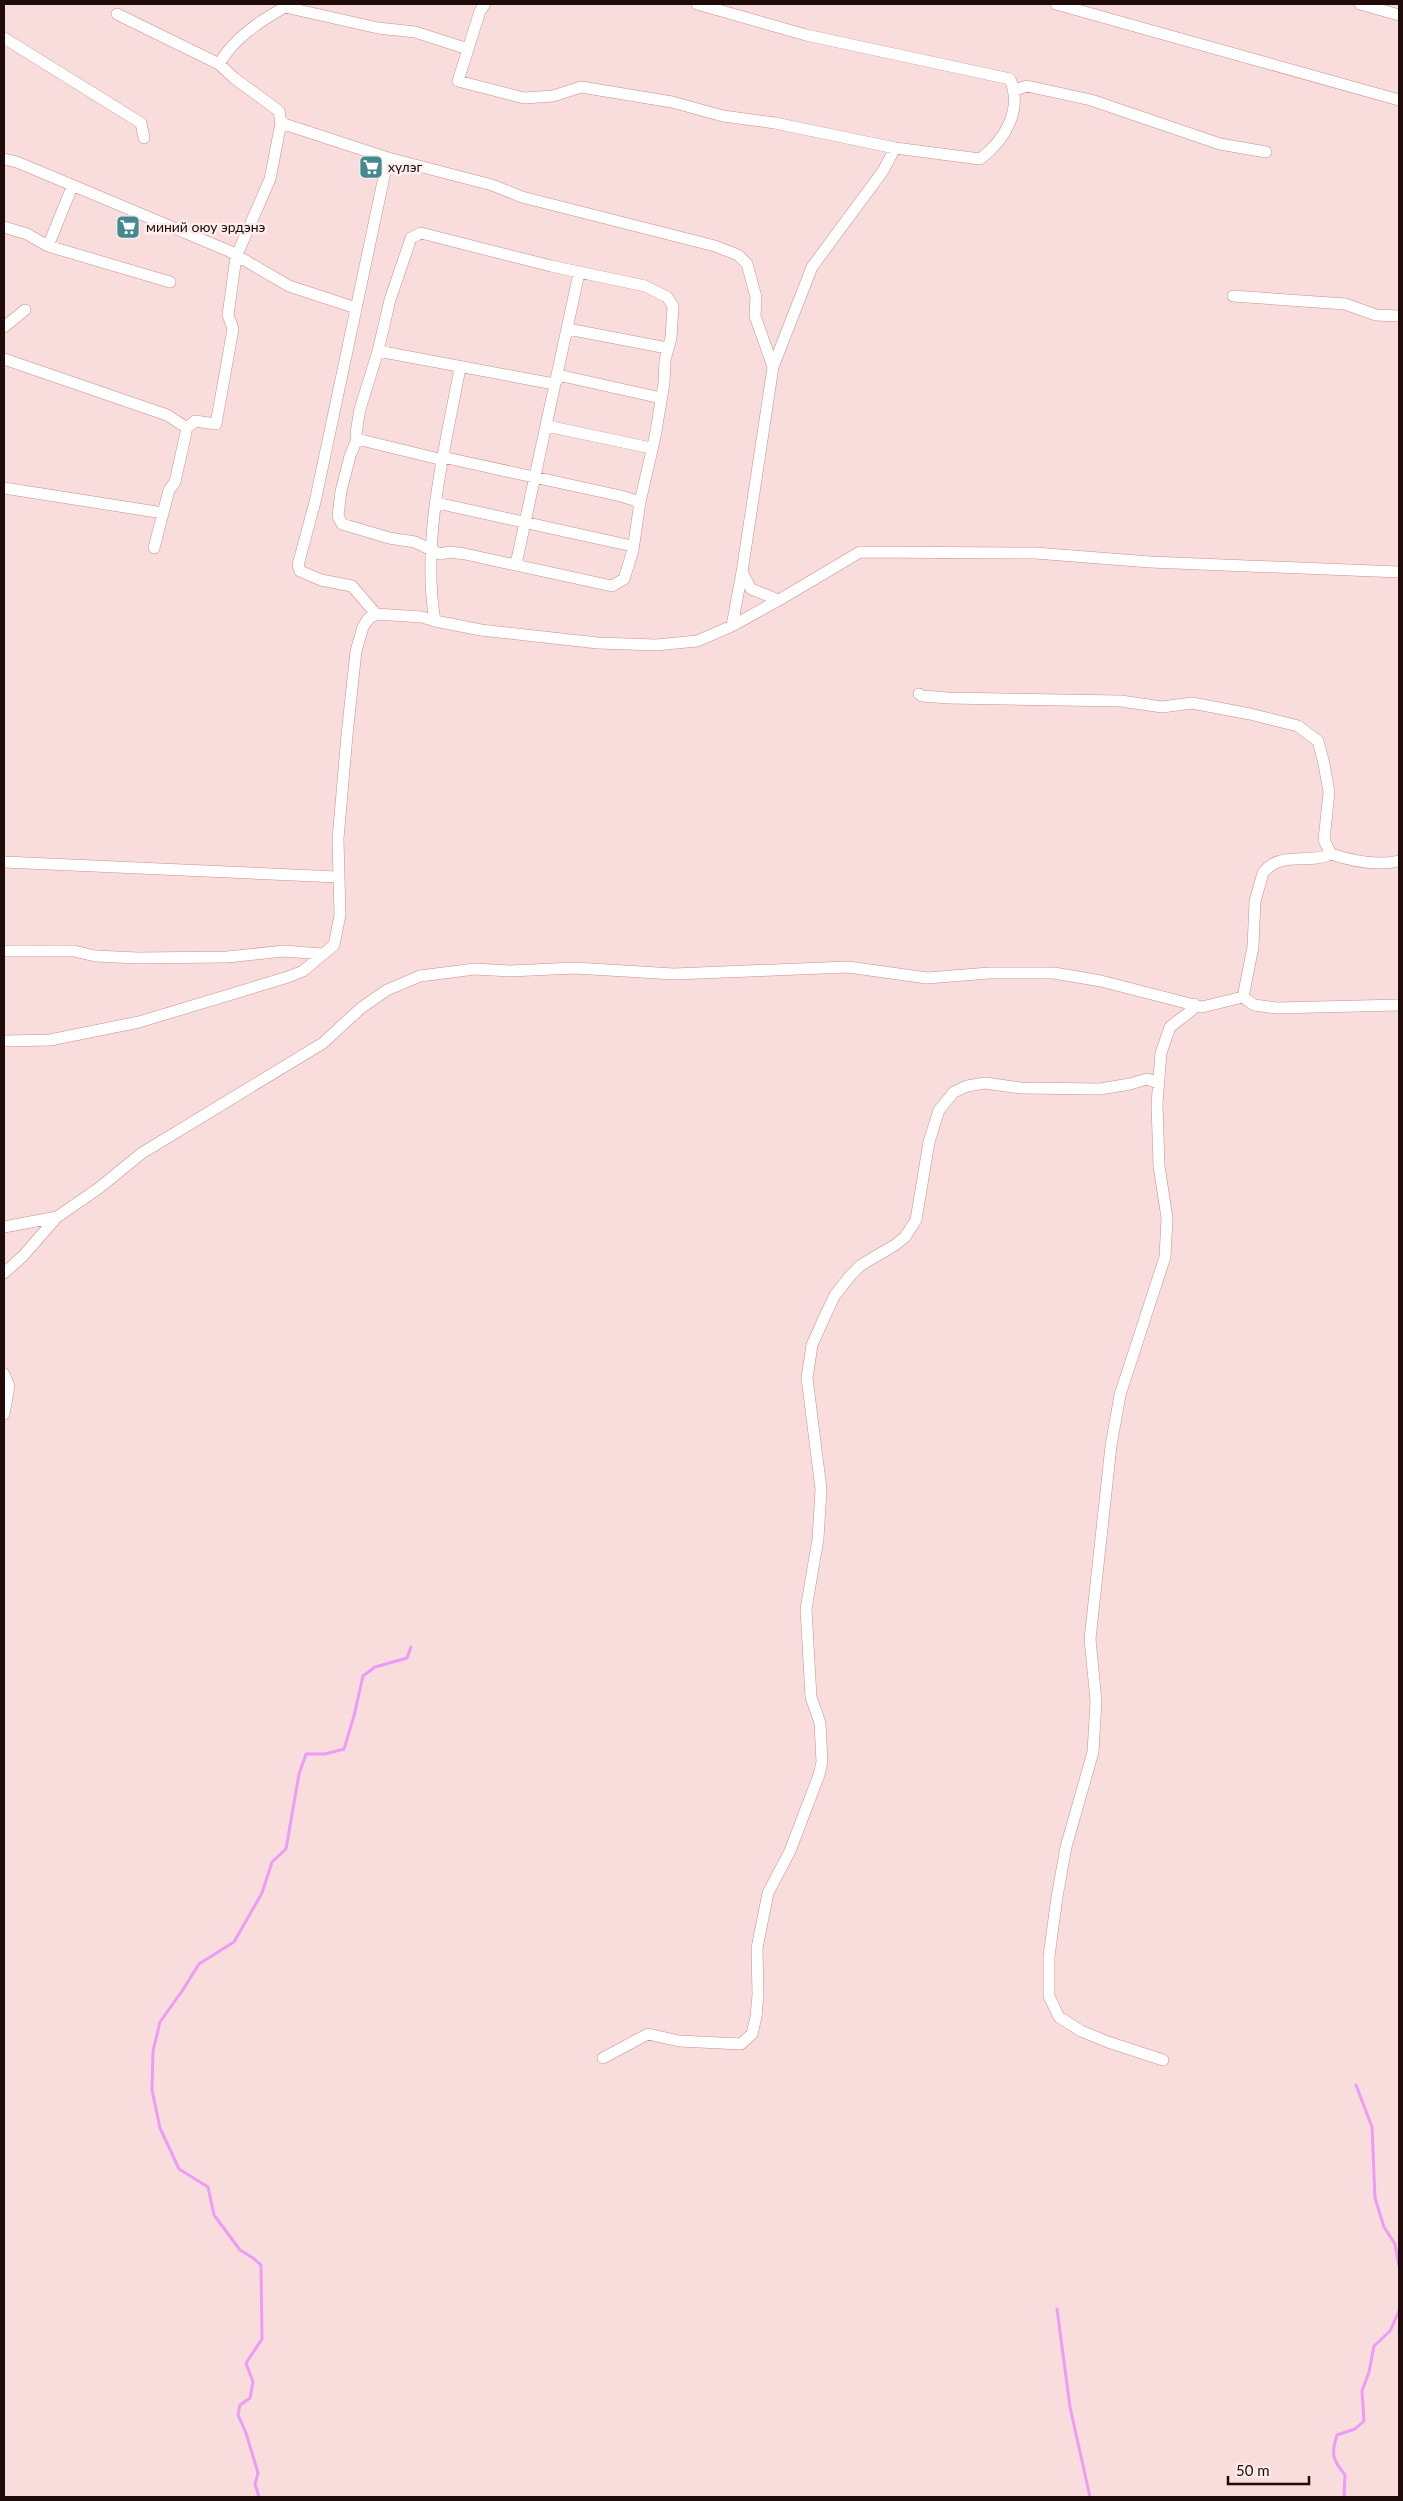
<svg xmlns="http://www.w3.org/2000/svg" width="1403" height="2501" font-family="Lato,sans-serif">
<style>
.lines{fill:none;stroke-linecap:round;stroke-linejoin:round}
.stream{stroke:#ec9cf8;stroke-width:3}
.street-casing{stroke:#cb8f8c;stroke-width:12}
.street{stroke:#fff;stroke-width:11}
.labels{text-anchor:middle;stroke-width:5;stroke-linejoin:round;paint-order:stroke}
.poi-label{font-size:14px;fill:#200b0b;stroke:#fbeeed;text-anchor:start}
</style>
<rect width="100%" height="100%" fill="#f8dddc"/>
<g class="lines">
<path class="stream" d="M1356,2085L1372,2127L1375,2198L1384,2227L1395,2244L1399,2266
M1057,2309L1070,2407L1090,2497
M259,2497L255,2484L258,2473L246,2433L238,2415L240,2405L250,2398L253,2382L246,2363L262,2339L261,2265L253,2258L240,2250L214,2215L208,2187L179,2169L160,2128L152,2090L153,2051L160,2022L182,1991L199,1964L234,1942L262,1893L272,1862L286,1849L299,1774L306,1754H325L344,1749L354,1716L363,1676L375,1667L407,1658L411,1647
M1344,2497L1345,2475C1332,2459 1331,2454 1337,2435L1355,2429L1364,2421L1362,2391L1369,2372L1374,2346L1390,2331L1399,2311"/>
<g class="street-casing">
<path id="street" d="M485,4L480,11L458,81L524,98L553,96L581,87L672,102L723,116L775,123L895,148L980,159C1005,140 1023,110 1010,79L806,35L697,4
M1056,4L1399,100
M1360,4L1399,15
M117,14L219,64L234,78L279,111L281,123L388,158L492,185L522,197L715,246L738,255L747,264L756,297L755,316L773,367
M4,38L141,123L144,138
M219,64C234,38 260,21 285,7L378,28L415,32L468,49
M1015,90L1027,86L1091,100L1220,144L1266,152
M4,159L17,162L229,251L289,286L356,308
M4,227L27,234L48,246L170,282
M421,233L551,266L645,286L667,297L673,306L671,338L665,360L664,383L655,437L640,502L633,550L624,579L612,586L465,554L450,552L440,554L415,542L389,538L342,524L338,516L341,491L350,456L357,439L356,433L360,409L378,351L390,300L411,238Z
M48,246L72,187
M1233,296L1345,304L1376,315L1399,316
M4,327L25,310
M568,329L667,348
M378,351L554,384L560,376L567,377L661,398
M4,359L167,415L187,428L195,421L216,424L233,329L228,315L236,257L270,179L281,123
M460,368C445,448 421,540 435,621L481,630L598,643L656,645L697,641L732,626L779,600L860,552L1035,553L1150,562L1399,572
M547,426L651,448
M357,439L443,460L447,458L621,496L640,502
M4,488L163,513
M437,503L632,546
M154,548L169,490L175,482L187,428
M516,564L579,273
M779,600L751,589L742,572L773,367L812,267L883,171L895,148
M376,614L352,586L321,580L300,571L298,565L315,502L388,158
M732,626L742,572
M919,694L922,696L948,698L1121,701L1162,707L1192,703L1250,714L1298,726L1318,741L1324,764L1329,792L1324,840L1331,854C1352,861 1377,866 1399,861
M4,862L337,877
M4,951H74L95,956L138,958L227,957L284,951L322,954
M1243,997L1253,947L1255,901L1263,873C1280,850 1309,865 1331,854
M4,1041L50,1040L139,1022L288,977L303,971L334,945L340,915L338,839L347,735L356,651L363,627L368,619L376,614L422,617L435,621
M4,1227L57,1217
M4,1273L23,1256L57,1217L99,1188L142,1153L323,1043L361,1008L387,990L420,976L475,969L510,971L575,968L674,974L848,967L927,978L989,973H1054L1101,981L1202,1007L1243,997L1254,1005L1277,1008L1399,1005
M4,1374L9,1386L4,1414
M603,2058L648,2034L679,2041L741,2044L752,2034L756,2017L758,1995L757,1948L768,1893L790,1851L819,1775L822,1762L820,1723L811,1697L806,1609L818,1539L821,1489L807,1378L812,1345L825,1316L835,1295L850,1276L861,1265L895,1245L905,1237L916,1220L929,1142L939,1110L954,1092L967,1086L985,1083L1021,1088L1100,1089L1130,1084L1147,1079L1158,1083
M1163,2060L1108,2042L1081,2031L1059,2017L1049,1996V1956L1057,1897L1066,1847L1093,1752L1096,1701L1090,1639L1111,1446L1120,1395L1165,1257L1167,1218L1159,1166L1157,1104L1161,1053L1170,1027L1192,1010L1194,1004"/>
</g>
<use href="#street" class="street"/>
</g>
<defs>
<g id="supermarket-square" transform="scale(1.25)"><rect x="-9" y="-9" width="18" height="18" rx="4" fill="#428a90" stroke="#fbeeed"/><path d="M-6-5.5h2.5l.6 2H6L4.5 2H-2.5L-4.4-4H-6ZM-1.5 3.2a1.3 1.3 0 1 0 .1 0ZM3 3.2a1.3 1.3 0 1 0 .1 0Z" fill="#fff"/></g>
</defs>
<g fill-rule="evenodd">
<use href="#supermarket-square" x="371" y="167"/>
<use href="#supermarket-square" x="128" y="227"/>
</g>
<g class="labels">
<g class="poi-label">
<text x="388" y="172">хүлэг</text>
<text x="146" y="232">миний оюу эрдэнэ</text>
</g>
</g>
<rect width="1403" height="2501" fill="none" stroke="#200b0b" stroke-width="10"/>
<path d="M1228 2476v8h81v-8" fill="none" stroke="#200b0b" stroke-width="2.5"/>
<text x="1236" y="2476" font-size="15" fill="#200b0b" stroke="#fbeeed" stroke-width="4" paint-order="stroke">50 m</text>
</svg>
